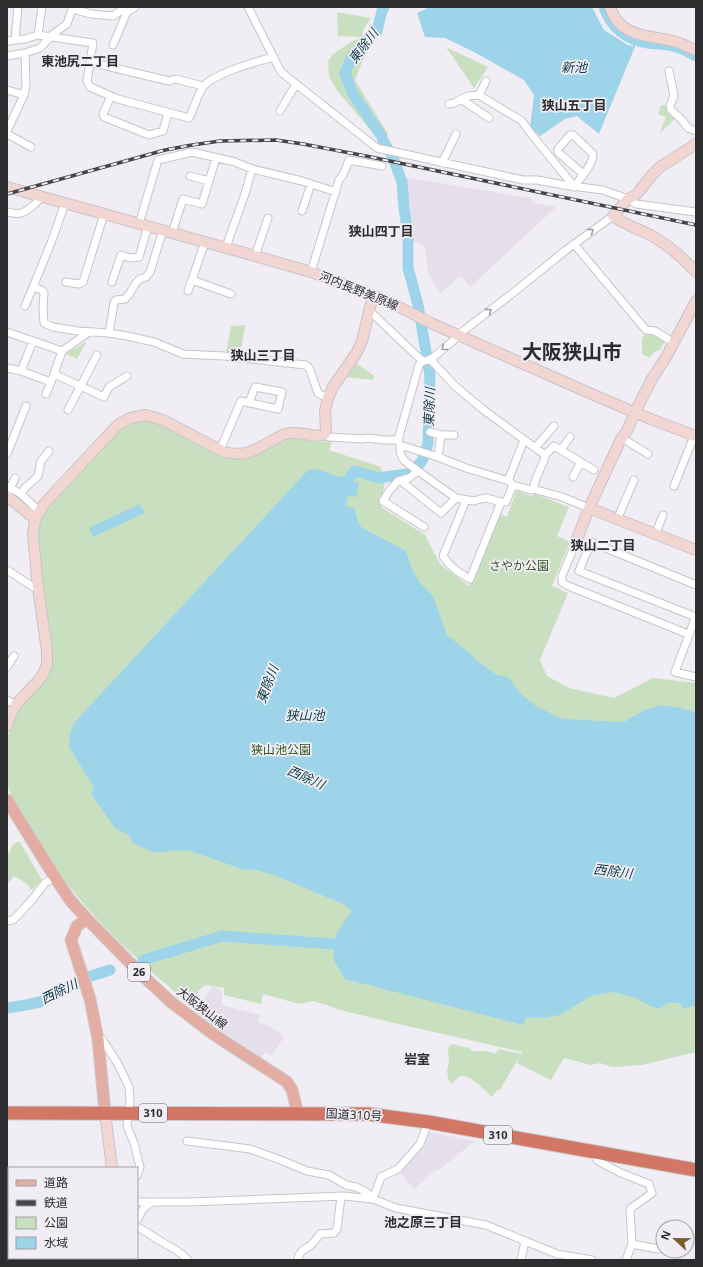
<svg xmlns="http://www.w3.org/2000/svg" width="703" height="1267" font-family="'Noto Sans','Noto Sans JP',sans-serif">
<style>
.built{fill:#e5deeb}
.green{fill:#c9e0c0}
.water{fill:#9ed4e9}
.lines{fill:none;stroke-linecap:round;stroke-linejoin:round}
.stream{stroke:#9ed4e9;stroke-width:2}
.river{stroke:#9ed4e9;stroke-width:11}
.street-casing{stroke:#c7c4cb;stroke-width:9}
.secondary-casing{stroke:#c7c4cb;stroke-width:12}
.primary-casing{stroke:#cdcccd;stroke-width:13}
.highway-casing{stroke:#cdcccd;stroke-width:15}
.street{stroke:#fff;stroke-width:7}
.secondary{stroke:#f2d6d1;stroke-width:10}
.primary{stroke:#e4ada3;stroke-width:11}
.highway{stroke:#d27666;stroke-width:13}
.rail-casing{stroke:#474548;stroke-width:3.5}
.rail{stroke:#f1edf4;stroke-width:2;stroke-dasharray:6;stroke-linecap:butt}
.oneway{stroke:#a0a0a1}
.labels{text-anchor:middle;stroke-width:3.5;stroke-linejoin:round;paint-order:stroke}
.shield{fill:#f1edf4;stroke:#686669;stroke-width:1}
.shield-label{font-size:11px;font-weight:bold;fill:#2d2c2e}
.street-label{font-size:12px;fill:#2d2c2e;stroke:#f1edf4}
.park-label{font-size:12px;fill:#30561f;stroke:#f1edf4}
.water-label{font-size:13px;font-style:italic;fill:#093a49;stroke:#f1edf4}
.neighbourhood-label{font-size:13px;font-weight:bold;fill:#2d2c2e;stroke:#f1edf4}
.town-label{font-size:20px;font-weight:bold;fill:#2d2c2e;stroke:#f1edf4}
</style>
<rect width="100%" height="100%" fill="#f1edf4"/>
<path class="built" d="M404,177L531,198L536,203L556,207L470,287L461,275L440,294L428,272L425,246L412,241L413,236Z
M213,986L222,992V1005L260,1015L258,1022L271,1027L284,1037L272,1056L265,1052L262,1058L198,1016L196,1013L201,1004Z
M429,1132L475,1141L439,1170H436L414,1189L400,1172L420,1151Z"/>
<path class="green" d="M337,12L371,18L363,30L362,37L369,33L374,41L363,60L355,80L388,134H374L339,93L329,77L328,61L333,54L351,42L361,37L338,36Z
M446,47L488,67L474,88Z
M661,105L667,106L668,114L676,118L660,133L666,117L658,114Z
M245,325L240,356L226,354L231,326Z
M645,333H651L665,341L660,350L654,352L650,358L642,354V339Z
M87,341L77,359L66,354Z
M356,363L374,376L373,380L346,377Z
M148,420L170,428L224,458H236L289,438L317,442L332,441L329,450L381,467L385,481L381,507L425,535L440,564L469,586L500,514L507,517L516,492L518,491L531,496L535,494L569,507L557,536L570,542L552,586L568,593L540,660L547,676L569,688L614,698L653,678L696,683V1052L642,1065L612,1067L600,1063L591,1065L564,1058L551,1080L517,1063L522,1052L394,1023L344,1011L314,1001L299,1004L263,994L261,1004L224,995V988L205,985L199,990L191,1006C140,962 90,919 52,863C37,842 25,818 11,795L7,784V740L13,717L50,667L37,541L38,526L42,514L116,433L132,423Z
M17,842H20L42,880L32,890C27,884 21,879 13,876L10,882H7V852H10L12,845Z
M452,1044L469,1048L473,1051H486L495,1054L499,1049L521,1054L500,1090H497L493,1096H491C485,1091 469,1073 461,1076C458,1077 454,1082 451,1084L448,1079L447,1069L449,1061L448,1051L449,1046Z"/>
<path class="water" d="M430,7H592L604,30L634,49L599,134L577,116L565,119L540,136L530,127L534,95L524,80L476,53L445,38L425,37L417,13Z
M316,469L359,483L356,497L348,496L346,506L355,509L357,518L361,527L406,551L412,569L420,583L433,596L447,635L471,654L476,660L497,675L508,677L520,693L537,707L563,719L624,722L645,710L660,705L682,708L696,713V1005L683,1009L680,1003H667L660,1009L650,1006L636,998L613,992L591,996L560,1015L543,1018L526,1017L523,1025L345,979L333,959L335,946L336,934L352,911L343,904L274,875L255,870L242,869L188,850L180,851L171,850L166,852H152L133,843L129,835L115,828L91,794L94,789L92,784L69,747L70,734L74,723L308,470Z
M140,504L145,513L93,537L89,528Z"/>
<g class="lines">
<path class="stream" d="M629,46L634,48L633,39"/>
<path class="river" d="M604,7C610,27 627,40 648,43C656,44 665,44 673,46C680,48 689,52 696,56
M341,492L343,485L355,471L378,478L407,474L412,472L422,461L428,444L430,375L418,305L408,268V234L404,208L402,182L392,155L383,141L382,137L353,94L345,73L351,59L368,39L377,31L382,11L384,7
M143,960L222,936L348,945L350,944
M7,1008L26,1005L40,1002L91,976L110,970"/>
<g class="street-casing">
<path id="street" d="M248,7L281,72L377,148L523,180H537L564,185L603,190L628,199L636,204L696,212
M38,35L93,43L87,81L90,87L118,99L189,118C194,109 197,96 203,87C212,74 258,61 274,57
M15,39L18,7
M7,41L25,39L38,35L42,7
M113,45L127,12L135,7
M7,56L25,53
M90,62L169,81L176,79L203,86
M669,71L674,95L670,106L671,110L681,119L688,128L696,131
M7,90L24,95L7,131
M24,95L26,85L25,53L40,48L53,34L67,24L72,9L91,14L113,16L126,7
M479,95L486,81
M111,96L103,114L104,117L149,135L163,131L168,113
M461,99L489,118
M449,104L454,103L468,96L479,95L522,121L532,135L572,184L573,187
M280,111L296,84
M7,134L31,147
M442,163L456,134
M190,176L209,181
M574,187C581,177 593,165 593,154L573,135H570L558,149V152L583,174
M65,203L51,243L33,287L42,290L44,293L43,309L44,323L53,327L78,331L109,333L127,336L154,342L183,354L224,356L305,365L308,367L310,370L318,393L321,395L328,398
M302,211L311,184
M7,212C11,213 16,214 21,213C26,212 39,202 41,196
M139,224L158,160L192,152L235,162L252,169L302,181L336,192
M172,233L183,199L202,204L216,158
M574,244L646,330L655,331L674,343
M226,247L245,194L252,169
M255,256L268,218
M311,272L339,180L343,175L349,160L382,166
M192,280L231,294
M66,282L79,284L83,282L104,214
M112,282L121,255L130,258L139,257L148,226
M188,291L205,242
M25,306L33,287
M369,314H373L418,357L423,361L430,360L453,341L458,335L518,289L566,250L613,216
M7,332L62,351
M109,333L114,303L116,300L125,299L130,293L136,283L140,279L146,277L150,272L163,230
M430,359L455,386L485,411L545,455
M7,368L21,371L51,382L46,394
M21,371L33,341
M54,374L62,351L89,332
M51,382L54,374L104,397L109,387L127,376
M68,410L97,355
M430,432L441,435H454
M325,434L329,437L363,439L368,438L383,440H398
M622,438L648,454
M398,440L400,445L438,457L466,468L509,481L513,485L531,490L533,489L562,497L589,508
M398,440L419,365L423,361
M400,445C399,461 407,462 418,471
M535,448L554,426
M220,450L241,401L278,409L282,392L255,387L249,403
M561,450L570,437
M7,454L26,406
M438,457L441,435
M573,477L581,462
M401,481L441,513L456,498
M508,481L524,440
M7,486L21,494L39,511
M674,486L694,436
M533,489L537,476L545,458V455L554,446L594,470
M9,491L15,478
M21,494L25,488L38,476L41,461L49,451
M466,500L443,556C451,568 458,572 470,579L501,502H506L513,485
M617,520L634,480
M424,527L383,501L389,491L398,481L409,478L418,471L456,498L474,501L480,499L486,498L501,502
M655,535L663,515
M576,542L562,576V582L566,585L688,634
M7,570L38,590
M696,616L675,672L696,677
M696,617L579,571L591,542L696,585
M7,667L14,656
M7,700L16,705
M7,921L13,920L16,917L31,901L45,883L55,877
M98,1039H102L118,1064L129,1087L130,1097L129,1113L127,1126L134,1143L140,1167L137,1176
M187,1141L250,1149L278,1159L307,1171L329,1175L346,1185L356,1187L366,1192L373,1198
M593,1152L598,1161L621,1173L649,1184L652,1193L630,1209L632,1244L626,1260
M7,1195L9,1196
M373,1199L381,1177L398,1169L420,1144L428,1122
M137,1202H189L344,1196L373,1199L396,1208L486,1225L557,1254L592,1260
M137,1220L143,1209L152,1202
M137,1227C146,1231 153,1237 162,1242C172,1248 180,1251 188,1260
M632,1244L658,1249
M7,1258L23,1259
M298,1260C298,1251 306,1249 312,1244C315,1241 318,1237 320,1234L334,1233L337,1229L341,1197
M521,1260L525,1241"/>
</g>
<g class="secondary-casing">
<path id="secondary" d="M610,7C621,38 647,35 673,41C681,43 688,47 696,50
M696,144L660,167L652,175L636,195L628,199L613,216C625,225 639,229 652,236C668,245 683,258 696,272
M7,187L255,256L311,272L343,284L387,301L433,324L603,399L653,420L696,436
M7,496L35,519
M589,508L696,550
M576,542L589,508L621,439L627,431L635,412L653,377L665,359L696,301
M7,726L11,713L18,702L40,679L44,672L47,664V652L38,587L33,535L35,519L44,504L111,432L119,424L130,418L146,415L163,420L224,452C249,458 257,448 277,438C280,437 283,434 286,434C298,430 311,438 324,435L326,432L325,411L328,398L333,387L357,352L362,341L373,295
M105,1113L112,1168
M106,1260V1258"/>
</g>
<g class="primary-casing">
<path id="primary" d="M7,800L54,876L70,900L87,919L143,976L171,1002L213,1034L287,1082L292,1090L298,1114
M87,919L77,926L71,940L90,999L98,1039L105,1113"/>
</g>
<g class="highway-casing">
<path id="highway" d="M7,1113L368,1114L428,1122L696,1170"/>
</g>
<use href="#street" class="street"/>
<use href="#secondary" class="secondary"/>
<use href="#primary" class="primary"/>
<use href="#highway" class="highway"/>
<g class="rail-casing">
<path id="rail" d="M7,194L165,150L192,145L220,141L276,140L303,144L366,156L696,225"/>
</g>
<use href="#rail" class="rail"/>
</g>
<defs><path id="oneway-chevron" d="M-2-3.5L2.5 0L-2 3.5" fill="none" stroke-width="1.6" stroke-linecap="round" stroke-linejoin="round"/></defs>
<g class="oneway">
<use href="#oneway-chevron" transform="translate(591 231) rotate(-36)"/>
<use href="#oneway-chevron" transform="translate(489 311) rotate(-37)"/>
<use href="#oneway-chevron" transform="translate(444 348) rotate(141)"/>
</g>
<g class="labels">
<g class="shield">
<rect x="128" y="963" width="22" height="18" rx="3"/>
<rect x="139" y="1104" width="28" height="18" rx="3"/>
<rect x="484" y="1126" width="28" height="18" rx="3"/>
</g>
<g class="shield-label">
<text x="139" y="976">26</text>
<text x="153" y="1117">310</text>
<text x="498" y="1139">310</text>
</g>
<g class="street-label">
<text transform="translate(359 291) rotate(22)" y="4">河内長野美原線</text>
<text transform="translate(202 1008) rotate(38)" y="4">大阪狭山線</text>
<text transform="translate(354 1115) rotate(3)" y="4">国道310号</text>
</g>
<g class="park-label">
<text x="519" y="570">さやか公園</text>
<text x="281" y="754">狭山池公園</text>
</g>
<g class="water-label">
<text transform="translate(363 46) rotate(-53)" y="5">東除川</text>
<text x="574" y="72">新池</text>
<text transform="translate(429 407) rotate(-88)" y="5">東除川</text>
<text transform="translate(267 684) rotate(-69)" y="5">東除川</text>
<text x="305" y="720">狭山池</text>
<text transform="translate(306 777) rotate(24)" y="5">西除川</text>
<text transform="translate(613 871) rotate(7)" y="5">西除川</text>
<text transform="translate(59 991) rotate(-26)" y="5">西除川</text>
</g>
<g class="neighbourhood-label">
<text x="80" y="66">東池尻二丁目</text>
<text x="574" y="110">狭山五丁目</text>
<text x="381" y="236">狭山四丁目</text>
<text x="263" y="360">狭山三丁目</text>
<text x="603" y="550">狭山二丁目</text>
<text x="417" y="1064">岩室</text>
<text x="423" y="1227">池之原三丁目</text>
</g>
<g class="town-label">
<text x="572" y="359">大阪狭山市</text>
</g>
</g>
<rect width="703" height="1267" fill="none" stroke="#2d2c2e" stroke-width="16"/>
<rect x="8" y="1167" width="130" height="92" fill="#f1edf4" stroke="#a3a0a5"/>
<rect x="16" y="1180" width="20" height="6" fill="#e4ada3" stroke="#a3a0a5"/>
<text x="44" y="1187" font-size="12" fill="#2d2c2e">道路</text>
<rect x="16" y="1200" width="20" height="6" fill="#474548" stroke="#a3a0a5"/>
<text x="44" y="1207" font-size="12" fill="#2d2c2e">鉄道</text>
<rect x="16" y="1217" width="20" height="12" fill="#c9e0c0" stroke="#a3a0a5"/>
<text x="44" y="1227" font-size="12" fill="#2d2c2e">公園</text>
<rect x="16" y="1237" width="20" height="12" fill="#9ed4e9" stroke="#a3a0a5"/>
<text x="44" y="1247" font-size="12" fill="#2d2c2e">水域</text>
<g transform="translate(675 1239) rotate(292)"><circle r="19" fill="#f1edf4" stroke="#a3a0a5"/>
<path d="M0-3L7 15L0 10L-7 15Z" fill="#755f2f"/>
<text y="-6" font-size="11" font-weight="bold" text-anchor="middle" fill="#2d2c2e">N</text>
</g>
</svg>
